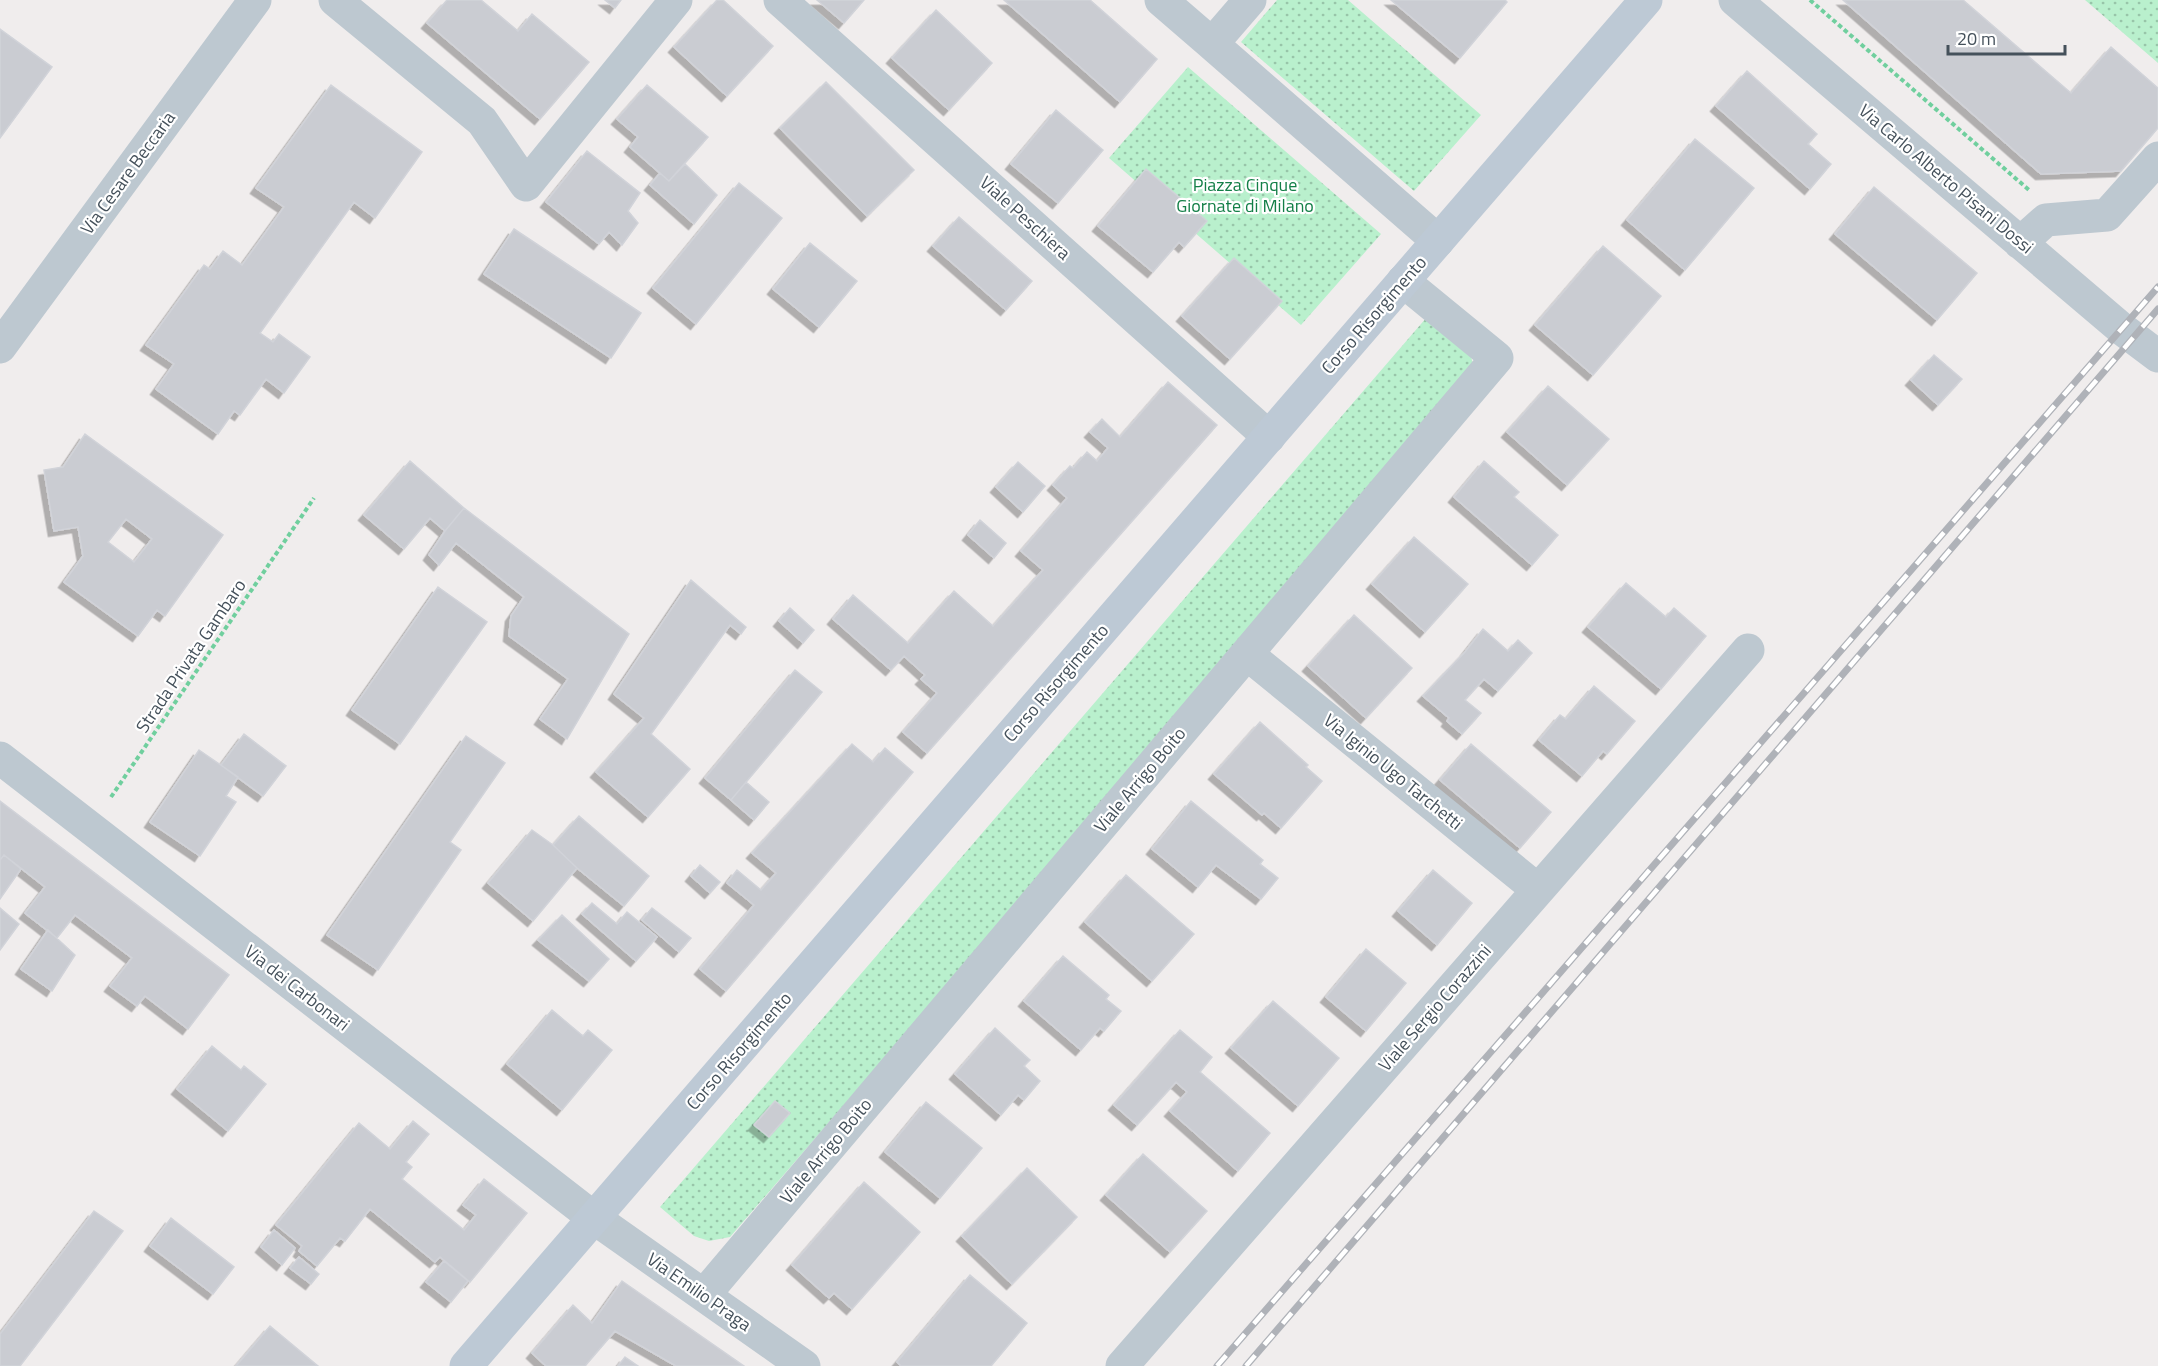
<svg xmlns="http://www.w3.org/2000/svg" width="2158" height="1366" font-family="'Titillium Web',sans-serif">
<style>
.park{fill:url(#park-dots);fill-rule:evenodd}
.building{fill:#caccd2;stroke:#d1d3d9;stroke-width:1.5;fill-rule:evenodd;filter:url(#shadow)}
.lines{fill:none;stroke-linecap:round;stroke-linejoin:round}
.path{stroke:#70cf9e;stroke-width:4;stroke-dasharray:4.5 3;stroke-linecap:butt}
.street{stroke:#bdc8d0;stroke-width:33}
.secondary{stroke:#bdc9d5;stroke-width:33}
.rail-casing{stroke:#afb2b8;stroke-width:7}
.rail{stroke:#fff;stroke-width:4.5;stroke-dasharray:14;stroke-linecap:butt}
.labels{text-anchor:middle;stroke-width:4.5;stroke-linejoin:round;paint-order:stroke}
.street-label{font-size:18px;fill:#45515b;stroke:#fff}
.park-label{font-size:18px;fill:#137f47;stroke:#fff}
</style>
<defs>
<pattern id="park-dots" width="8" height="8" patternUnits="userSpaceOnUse" patternTransform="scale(1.5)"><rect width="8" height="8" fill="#b9f0cd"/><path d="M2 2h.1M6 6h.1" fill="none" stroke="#98c5a9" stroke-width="1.8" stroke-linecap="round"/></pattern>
<filter id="shadow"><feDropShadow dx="-5.5" dy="5.5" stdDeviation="0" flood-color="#0004"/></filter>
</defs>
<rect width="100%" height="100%" fill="#f0eded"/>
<path class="park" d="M1277,0H1348L1481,115L1414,191L1241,42Z
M2085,0H2158V63Z
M1188,67L1381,234L1301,325L1109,158Z
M1427,317L1470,352L1475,373L730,1237L709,1241L694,1236L660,1207ZM775,1101L790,1113L769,1137L754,1124Z"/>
<path class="building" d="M447,0H481L518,31L532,14L589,62L540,119L427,23Z
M605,0H621L615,8Z
M717,0H723L773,46L727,96L674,47Z
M817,0H864L844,23Z
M1004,0H1090L1157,59L1120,102Z
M1391,0H1505L1507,2L1460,58Z
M1843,0H1963L2071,93L2111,47L2158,88V128L2121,171L2041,174Z
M936,10L992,63L949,110L892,58Z
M0,29L52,67L0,138Z
M1747,71L1817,134L1808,144L1831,164L1810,189L1716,106Z
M826,82L914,170L867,216L780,128Z
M331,85L422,152L375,218L354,202L260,333L273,342L279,334L310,357L284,393L266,379L240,415L234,411L218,434L156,389L174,364L146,345L204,265L210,269L223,251L242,265L284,207L256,188Z
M647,85L708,137L669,181L630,147L638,137L617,119Z
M1056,110L1103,150L1058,203L1011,164Z
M1695,139L1754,188L1685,270L1627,220Z
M587,151L640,193L628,211L638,223L622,245L609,232L599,244L546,202Z
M685,164L717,195L694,224L650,185L660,173L669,181Z
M1146,169L1207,221L1184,247L1179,242L1153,272L1098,226Z
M739,183L782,218L696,324L653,288Z
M1874,187L1977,273L1937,320L1835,234Z
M959,217L1032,281L1006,310L933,246Z
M514,229L641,313L611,358L484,274Z
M810,243L857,281L819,327L773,289Z
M1603,246L1661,296L1593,375L1535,325Z
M1234,258L1282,301L1230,359L1182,316Z
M1934,355L1962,379L1938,405L1911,380Z
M1168,382L1217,425L927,753L903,732L937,693L921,679L925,675L904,656L891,670L833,619L853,595L908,643L954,591L993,626L1043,570L1021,551L1067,498L1053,485L1070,466L1073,468L1087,452L1097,461L1108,448L1090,432L1102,419L1120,437Z
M1548,386L1609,439L1567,485L1507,432Z
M85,434L223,535L165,616L157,610L138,636L64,582L83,556L78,527L54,531L44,470L63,467ZM126,519L152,539L134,562L108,542Z
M410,461L464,508L445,531L430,518L404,549L364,515Z
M1484,461L1519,492L1514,497L1558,535L1532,565L1454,497Z
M1018,462L1045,486L1023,512L996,487Z
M464,508L629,634L567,739L540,719L568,679L509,636L511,616L524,597L456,543L439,565L429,555L445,531Z
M980,520L1006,543L994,558L968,535Z
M1414,537L1468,584L1425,632L1372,584Z
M691,580L746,627L741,634L730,625L651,734L690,769L648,817L596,772L644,718L614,694Z
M1626,583L1666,617L1674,608L1706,636L1661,689L1588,627Z
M438,587L487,622L400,744L352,710Z
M790,608L814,630L803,643L779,621Z
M1354,615L1412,668L1366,718L1308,666Z
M1483,629L1508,651L1518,640L1532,653L1498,691L1484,679L1465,700L1481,713L1462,734L1447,721L1449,718L1423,696L1465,652Z
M795,670L822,692L731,800L705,778Z
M1594,686L1635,721L1607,754L1603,751L1582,776L1539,740L1560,715L1566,719Z
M1260,722L1308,765L1306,767L1322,781L1281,828L1264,813L1262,815L1214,774Z
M244,734L286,766L263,796L221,765Z
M466,736L505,763L450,842L461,850L378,970L327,935Z
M852,744L873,762L885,748L913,772L726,991L700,969L754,905L727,883L737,870L761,890L776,873L752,853Z
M1471,744L1551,812L1520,848L1440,780Z
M199,750L238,777L226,796L236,802L200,856L150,822Z
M746,782L769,802L754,820L731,800Z
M0,801L229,975L188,1029L145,996L137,1006L110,986L132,958L75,915L57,938L25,913L45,887L4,855L0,860Z
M1191,801L1263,860L1260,864L1278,878L1261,899L1216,865L1198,887L1152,849Z
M579,816L649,876L624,906L577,868L553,845Z
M532,830L553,845L577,868L533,921L488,883Z
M4,855L21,869L0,899V860Z
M700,865L720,882L710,893L691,876Z
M1433,870L1472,903L1437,945L1398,911Z
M1126,875L1194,934L1152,981L1085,922Z
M592,903L617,924L627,912L657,937L636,961L582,914Z
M0,908L19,924L0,950Z
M652,908L691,938L679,952L642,920Z
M562,915L609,959L589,981L538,940Z
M48,930L75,955L52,991L21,969Z
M1366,949L1406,983L1366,1031L1326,997Z
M1063,956L1109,995L1106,999L1121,1011L1104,1031L1100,1028L1081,1050L1024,1001Z
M1273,1001L1339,1058L1298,1106L1231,1048Z
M552,1010L583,1036L588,1030L612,1050L562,1110L507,1064Z
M995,1028L1030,1060L1024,1066L1040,1081L1024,1100L1018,1095L1001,1115L955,1074Z
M1180,1030L1212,1057L1200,1072L1270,1133L1238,1171L1170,1111L1187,1092L1176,1082L1137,1125L1114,1105Z
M212,1046L241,1070L244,1066L266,1084L228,1131L177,1089Z
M775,1101L790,1113L769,1137L754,1125Z
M926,1102L982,1148L940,1198L885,1152Z
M413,1121L429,1134L406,1162L412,1167L402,1179L464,1230L476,1215L463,1205L484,1179L527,1213L470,1282L440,1257L435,1262L370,1209L345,1241L340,1238L317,1266L299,1251L302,1246L276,1225L359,1123L390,1149Z
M1143,1154L1207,1211L1170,1252L1106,1195Z
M1027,1168L1077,1217L1012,1284L962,1236Z
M864,1182L920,1232L852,1309L834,1293L829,1298L792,1265Z
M94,1211L123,1231L20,1366H0V1334Z
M171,1218L234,1267L213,1294L150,1246Z
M274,1230L295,1248L282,1265L261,1247Z
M299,1257L319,1274L311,1284L290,1268Z
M444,1261L468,1281L451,1302L426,1282Z
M970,1275L1027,1323L991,1366H901L897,1362Z
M622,1281L744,1366H676L615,1331L585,1366H546L532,1353L573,1305L592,1323Z
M270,1326L318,1366H236Z
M625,1357L638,1366H618Z"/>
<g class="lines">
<path class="path" d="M1810,0L2029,190
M111,797L314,498"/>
<path class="street" d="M335,0L482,121L526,185L676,0
M780,0L1269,437
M1161,0L1212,44
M1250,0L1212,44L1438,241
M1735,0L2122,329L2158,356
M2020,243L2046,220L2107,215L2158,158
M0,347L255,0
M1247,654L1538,890
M0,758L594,1218L804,1366
M704,1295L1497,358L1403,281
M1122,1366L1748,650"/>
<path class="secondary" d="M466,1366L1646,0"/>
<g class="rail-casing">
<path id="rail" d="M1217,1366L2158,287
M1246,1366L2158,309"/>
</g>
<use href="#rail" class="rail"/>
</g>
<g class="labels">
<g class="street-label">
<text transform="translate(128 173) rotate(-54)" y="6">Via Cesare Beccaria</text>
<text transform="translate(1946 179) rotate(40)" y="6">Via Carlo Alberto Pisani Dossi</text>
<text transform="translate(1025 218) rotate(42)" y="6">Viale Peschiera</text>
<text transform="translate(1374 315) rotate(-49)" y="6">Corso Risorgimento</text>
<text transform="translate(191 656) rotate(-56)" y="6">Strada Privata Gambaro</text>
<text transform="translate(1056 683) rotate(-49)" y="6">Corso Risorgimento</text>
<text transform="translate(1393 772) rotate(39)" y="6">Via Iginio Ugo Tarchetti</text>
<text transform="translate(1140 780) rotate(-50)" y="6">Viale Arrigo Boito</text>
<text transform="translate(297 988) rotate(38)" y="6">Via dei Carbonari</text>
<text transform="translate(1435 1008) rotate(-49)" y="6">Viale Sergio Corazzini</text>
<text transform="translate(739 1051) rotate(-49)" y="6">Corso Risorgimento</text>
<text transform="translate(826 1151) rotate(-50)" y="6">Viale Arrigo Boito</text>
<text transform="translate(699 1292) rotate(35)" y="6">Via Emilio Praga</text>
</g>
<g class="park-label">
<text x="1245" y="191">Piazza Cinque<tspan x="1245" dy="21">Giornate di Milano</tspan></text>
</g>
</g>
<path d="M1948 45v9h117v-9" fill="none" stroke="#45515b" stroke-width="3"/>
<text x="1957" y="45" font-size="18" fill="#45515b" stroke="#ffffff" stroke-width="4.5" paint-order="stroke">20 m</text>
</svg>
